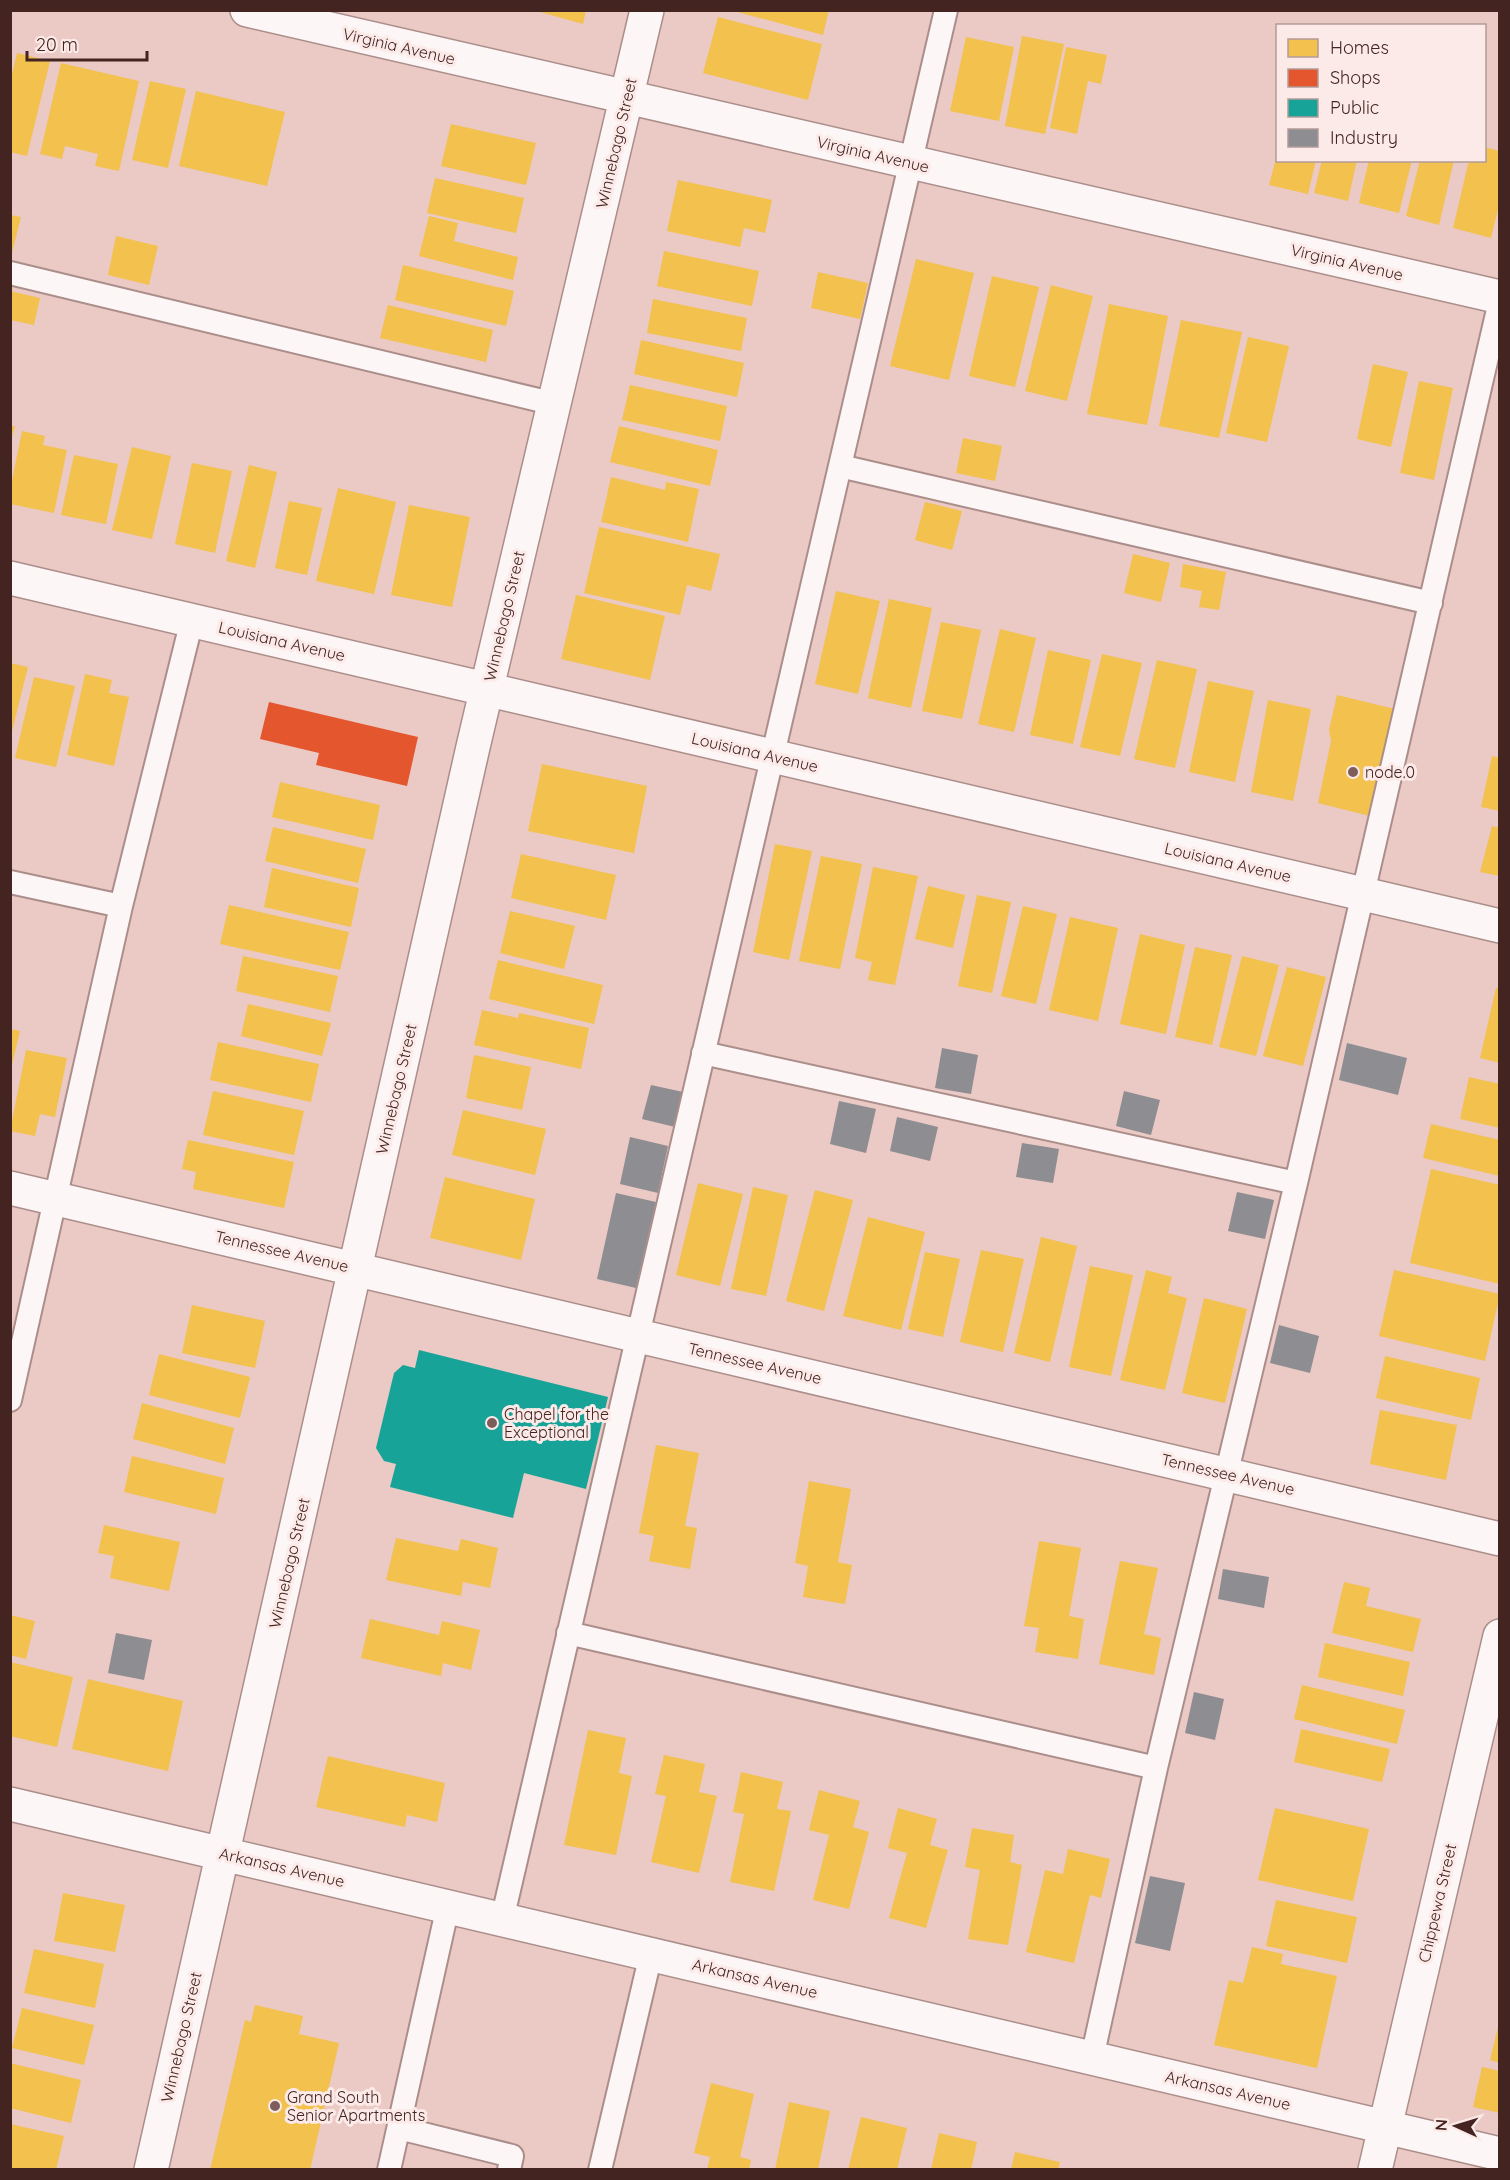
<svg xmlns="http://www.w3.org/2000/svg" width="1510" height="2180" font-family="Quicksand,sans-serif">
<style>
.homes{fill:#f2c14e}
.shops{fill:#e4572e}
.public{fill:#17a398}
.industry{fill:#8d8d92}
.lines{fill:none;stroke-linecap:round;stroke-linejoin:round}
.lane-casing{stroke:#ab8e8b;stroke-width:26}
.street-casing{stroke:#ab8e8b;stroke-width:36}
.secondary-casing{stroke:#ab8e8b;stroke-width:36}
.lane{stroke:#fcf7f6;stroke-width:22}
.street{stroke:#fcf7f6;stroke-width:33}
.secondary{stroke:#fcf7f6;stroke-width:33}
.poi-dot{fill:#7e5e5a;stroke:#fceae8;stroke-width:2}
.labels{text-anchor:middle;stroke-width:6;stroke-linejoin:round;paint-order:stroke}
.street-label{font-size:16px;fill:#432421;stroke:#fceae8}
.poi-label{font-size:16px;fill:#432421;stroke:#fceae8;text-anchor:start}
</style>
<rect width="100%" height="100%" fill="#ebc9c4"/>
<path class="homes" d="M533,10H586L583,24Z
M730,10H829L823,35Z
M718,17L822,44L808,100L703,73Z
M1022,36L1064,44L1045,134L1005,126Z
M966,37L1014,47L999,121L950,111Z
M1066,47L1107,55L1101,84L1088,81L1077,134L1050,128Z
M17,53L50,61L27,156L10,152V83Z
M61,63L139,81L119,171L95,166L98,154L65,146L62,159L40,154Z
M150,81L186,89L168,168L132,160Z
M196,91L285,112L267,186L179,166Z
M451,124L536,143L526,185L441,166Z
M1484,147L1500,151V201L1491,238L1453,228L1469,160H1484Z
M1278,151V160H1316L1308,194L1269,185Z
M1322,160H1357L1348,201L1314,193Z
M1369,160H1412L1399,213L1359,203Z
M1420,160H1454L1439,225L1406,216Z
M435,178L524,198L516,233L427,213Z
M678,180L772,200L765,233L744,228L740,247L667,231Z
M10,215L21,217L11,257H10Z
M429,216L458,223L454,241L518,257L513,280L419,256Z
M116,236L158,246L149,285L108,275Z
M664,251L759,271L752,306L657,286Z
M916,259L974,273L949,380L890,366Z
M403,265L514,291L506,326L395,300Z
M818,272L868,283L860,319L811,308Z
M992,276L1039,287L1015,387L969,376Z
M1051,285L1093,296L1067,401L1025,391Z
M10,291L40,298L34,325L10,320Z
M653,299L747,318L741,351L647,333Z
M1109,304L1168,316L1147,425L1087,414Z
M388,305L493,330L486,362L380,338Z
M1181,320L1242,332L1219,438L1159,426Z
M1248,337L1289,346L1267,442L1226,433Z
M641,340L744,363L737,397L634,374Z
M1373,364L1408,372L1391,447L1357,439Z
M1419,381L1453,388L1434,480L1400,473Z
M630,385L727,406L720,441L622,420Z
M10,426H15L11,441H10Z
M619,426L718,450L710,486L610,462Z
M22,431L45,436L43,445L67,450L54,513L10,504V490Z
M963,438L1002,446L995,481L956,473Z
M132,447L171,456L152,539L112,530Z
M74,455L118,464L106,524L61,515Z
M192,463L232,471L215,553L175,544Z
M249,465L277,472L255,568L226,561Z
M611,477L665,490L666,482L699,489L688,542L601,522Z
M338,488L396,502L374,594L316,581Z
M289,501L322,508L307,575L275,568Z
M925,502L962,511L952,550L915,540Z
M409,505L470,517L452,607L391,595Z
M599,527L720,554L711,591L687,585L680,615L584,593Z
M1133,554L1170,563L1161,602L1124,593Z
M1183,564L1226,572L1219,610L1199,607L1202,591L1180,587Z
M836,591L880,601L858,694L815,684Z
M576,595L665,616L650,680L561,659Z
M889,599L932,608L911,708L868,698Z
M941,622L981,630L962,719L922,711Z
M1000,629L1036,638L1014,732L978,724Z
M1048,650L1091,660L1073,744L1030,735Z
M1102,654L1142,663L1120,756L1080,747Z
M1157,660L1197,669L1175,768L1134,759Z
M10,663L28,667L11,735H10Z
M85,674L112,680L109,693L129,697L114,766L67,755Z
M34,677L75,686L56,767L15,758Z
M1208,681L1254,691L1235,782L1189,772Z
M1337,695L1395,709L1370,816L1318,803L1331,741L1329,730Z
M1268,700L1311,709L1293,801L1251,792Z
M1492,756L1500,758V811L1481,807Z
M542,764L647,786L634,853L528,831Z
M280,782L380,805L373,840L272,817Z
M1492,826L1500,828V876L1480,872Z
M273,827L366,849L358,883L265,861Z
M775,844L812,851L789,960L753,952Z
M521,854L616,875L606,920L511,898Z
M821,856L862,864L840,969L799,961Z
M873,867L918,876L895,985L868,980L872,962L855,958Z
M272,868L359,888L351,927L264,907Z
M928,886L965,895L953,948L915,939Z
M977,895L1011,902L992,993L958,986Z
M229,905L349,932L340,970L220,944Z
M1023,906L1057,914L1036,1004L1001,996Z
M510,911L575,926L564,969L500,953Z
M1070,917L1118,928L1098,1021L1049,1010Z
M1140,934L1185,945L1166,1034L1120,1024Z
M1195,947L1232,955L1212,1045L1175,1037Z
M243,956L338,976L330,1012L236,991Z
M1242,956L1279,965L1256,1056L1219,1047Z
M498,960L603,985L594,1024L489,999Z
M1287,967L1326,977L1303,1066L1263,1056Z
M1496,988L1500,989V1063L1480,1058Z
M248,1004L331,1023L322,1056L241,1036Z
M482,1010L518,1018L519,1013L589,1028L581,1069L474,1045Z
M10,1029L20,1031L11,1069H10Z
M218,1042L319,1064L311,1102L210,1080Z
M26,1050L67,1058L55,1117L40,1114L35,1136L10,1131Z
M474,1055L531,1067L522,1110L466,1098Z
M1469,1077L1500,1084V1128L1460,1119Z
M213,1091L304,1111L294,1155L203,1135Z
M463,1110L546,1129L535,1175L452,1155Z
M1431,1124L1500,1140V1176L1423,1158Z
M188,1140L294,1162L284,1208L193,1189L196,1172L182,1169Z
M1431,1169L1500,1185V1284L1410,1263Z
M445,1177L535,1199L521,1260L430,1238Z
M698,1183L743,1194L720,1286L676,1275Z
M753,1187L788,1195L766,1296L731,1289Z
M815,1190L853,1200L824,1311L786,1301Z
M868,1217L925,1232L901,1330L843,1316Z
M1041,1237L1077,1246L1050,1362L1014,1353Z
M981,1250L1024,1259L1003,1352L960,1342Z
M925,1252L960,1259L943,1337L908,1329Z
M1090,1266L1133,1275L1111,1376L1069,1367Z
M1146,1270L1172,1277L1168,1293L1187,1298L1165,1390L1120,1380Z
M1394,1270L1500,1294L1485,1361L1379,1336Z
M1204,1298L1247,1309L1225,1403L1182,1393Z
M192,1305L265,1321L255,1368L182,1353Z
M159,1354L250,1377L240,1418L149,1395Z
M1385,1356L1480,1378L1471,1420L1376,1398Z
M142,1403L234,1428L225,1464L133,1439Z
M1380,1410L1457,1425L1446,1480L1370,1464Z
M656,1445L699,1453L685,1526L697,1528L690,1569L649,1561L654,1536L639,1533Z
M132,1456L224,1478L216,1514L124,1492Z
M809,1481L851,1489L838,1562L852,1565L845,1604L803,1597L808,1566L795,1563Z
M104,1525L180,1542L169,1591L110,1578L114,1556L98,1553Z
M396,1538L458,1551L461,1539L498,1548L490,1588L463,1582L461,1596L386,1580Z
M1039,1541L1081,1548L1069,1616L1084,1619L1078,1659L1035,1652L1039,1628L1024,1626Z
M1120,1561L1158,1568L1144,1634L1161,1638L1154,1675L1099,1664Z
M1344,1582L1370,1588L1366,1606L1421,1619L1413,1652L1332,1633Z
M10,1615L35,1621L26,1659L10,1655Z
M370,1619L439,1635L442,1621L480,1630L471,1670L443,1663L441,1676L361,1658Z
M1325,1643L1410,1662L1403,1696L1318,1677Z
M10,1662L73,1677L57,1747L10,1736Z
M88,1679L183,1701L168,1771L72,1749Z
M1302,1685L1405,1710L1397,1744L1294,1719Z
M1301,1729L1390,1749L1382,1782L1294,1762Z
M588,1730L626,1738L619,1773L632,1776L616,1855L564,1845Z
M664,1755L705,1764L699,1792L717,1796L699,1873L651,1862L666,1796L655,1794Z
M328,1756L445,1783L437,1822L407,1815L405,1827L316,1807Z
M741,1772L783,1782L777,1809L791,1811L774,1891L730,1882L744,1814L733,1812Z
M819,1790L860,1801L853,1827L869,1832L849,1909L813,1900L829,1835L809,1830Z
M898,1808L937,1819L930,1845L948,1850L926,1928L889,1918L907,1853L888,1848Z
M1275,1808L1369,1829L1353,1901L1258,1880Z
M972,1828L1014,1835L1010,1862L1022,1865L1008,1945L968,1939L980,1870L965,1867Z
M1068,1849L1110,1859L1101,1898L1090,1895L1074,1963L1026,1952L1045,1870L1063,1874Z
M63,1893L125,1905L115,1952L54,1941Z
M1276,1900L1357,1917L1347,1963L1266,1946Z
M1252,1947L1283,1954L1281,1964L1337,1976L1317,2068L1214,2045L1229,1980L1243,1983Z
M34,1949L104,1964L95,2008L24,1993Z
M255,2005L303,2016L299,2034L339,2043L310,2170H210L245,2020L251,2022Z
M22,2008L94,2025L84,2065L12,2048Z
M1499,2023H1500V2063L1490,2060Z
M10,2063L81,2080L71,2123L10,2108Z
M1482,2067L1500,2071V2113L1473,2107Z
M711,2083L754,2094L740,2157L751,2160L749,2170H707L710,2157L694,2153Z
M789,2102L830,2111L818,2170H775Z
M861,2117L907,2128L897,2170H848Z
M10,2124L64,2136L56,2170H10Z
M939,2133L977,2142L971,2170H931Z
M1015,2152L1060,2162L1058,2170H1011Z"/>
<path class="shops" d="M269,702L418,737L407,786L316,765L319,753L260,739Z"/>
<path class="public" d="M419,1350L608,1397L586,1489L524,1473L513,1518L390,1487L396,1464L384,1461L376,1448L394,1373L403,1365L415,1368Z"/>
<path class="industry" d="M1347,1043L1407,1058L1398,1095L1339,1080Z
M942,1048L978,1055L971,1094L935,1088Z
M651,1085L683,1092L675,1127L642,1119Z
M1124,1091L1160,1100L1151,1135L1116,1126Z
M839,1101L876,1109L866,1153L830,1144Z
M897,1117L938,1127L930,1161L890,1151Z
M630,1137L668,1146L658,1193L620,1184Z
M1022,1143L1059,1149L1053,1183L1016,1177Z
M1237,1192L1274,1200L1265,1239L1228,1231Z
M616,1193L656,1202L636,1288L597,1279Z
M1279,1325L1319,1336L1310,1373L1270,1363Z
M1223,1569L1269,1577L1264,1608L1218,1599Z
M116,1633L152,1640L144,1680L108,1673Z
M1194,1692L1224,1699L1215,1740L1185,1733Z
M1150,1876L1185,1883L1170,1951L1135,1943Z"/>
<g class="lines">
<g class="lane-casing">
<path id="lane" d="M10,273L555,404
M840,466L1431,603
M10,882L121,906
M703,1053L1296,1183
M10,1400L121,906L192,620
M568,1633L1156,1768
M502,1920L946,10
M1092,2058L1156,1768L1296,1183L1500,301
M399,2128L512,2156L509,2170
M389,2170L448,1906
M600,2170L651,1954"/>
</g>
<g class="street-casing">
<path id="street" d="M247,10L1500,297
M10,578L1500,926
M10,1188L1500,1539
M10,1804L1500,2154
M151,2170L473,747L647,10"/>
</g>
<g class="secondary-casing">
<path id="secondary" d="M1375,2170L1500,1636"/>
</g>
<use href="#lane" class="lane"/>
<use href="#street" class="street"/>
<use href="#secondary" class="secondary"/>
</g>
<g class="poi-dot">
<circle cx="1353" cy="772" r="6"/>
<circle cx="492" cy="1423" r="6"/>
<circle cx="275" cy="2106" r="6"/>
</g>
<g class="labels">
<g class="street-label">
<text transform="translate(399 46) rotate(13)" y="6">Virginia Avenue</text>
<text transform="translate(616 143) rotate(-77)" y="6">Winnebago Street</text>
<text transform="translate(873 154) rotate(13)" y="6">Virginia Avenue</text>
<text transform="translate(1347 262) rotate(13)" y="6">Virginia Avenue</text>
<text transform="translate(504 616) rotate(-77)" y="6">Winnebago Street</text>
<text transform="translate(282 641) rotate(13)" y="6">Louisiana Avenue</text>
<text transform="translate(755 752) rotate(13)" y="6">Louisiana Avenue</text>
<text transform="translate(1228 862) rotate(13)" y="6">Louisiana Avenue</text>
<text transform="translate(396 1089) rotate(-77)" y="6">Winnebago Street</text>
<text transform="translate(282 1251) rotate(13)" y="6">Tennessee Avenue</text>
<text transform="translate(755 1363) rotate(13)" y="6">Tennessee Avenue</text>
<text transform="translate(1228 1474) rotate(13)" y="6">Tennessee Avenue</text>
<text transform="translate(289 1563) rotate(-77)" y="6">Winnebago Street</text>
<text transform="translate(282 1867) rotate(13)" y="6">Arkansas Avenue</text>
<text transform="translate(1437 1903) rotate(-77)" y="6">Chippewa Street</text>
<text transform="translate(755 1978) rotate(13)" y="6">Arkansas Avenue</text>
<text transform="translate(181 2037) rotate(-77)" y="6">Winnebago Street</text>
<text transform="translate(1228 2090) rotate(13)" y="6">Arkansas Avenue</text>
</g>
<g class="poi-label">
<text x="1365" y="778">node.0</text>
<text x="504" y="1420">Chapel for the<tspan x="504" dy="18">Exceptional</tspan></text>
<text x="287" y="2103">Grand South<tspan x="287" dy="18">Senior Apartments</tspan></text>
</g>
</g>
<rect width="1510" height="2180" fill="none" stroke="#432421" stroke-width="24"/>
<rect x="1276" y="24" width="210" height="138" fill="#fceae8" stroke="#b29b98" stroke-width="1.5"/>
<rect x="1288" y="39" width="30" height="18" fill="#f2c14e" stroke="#b29b98" stroke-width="1.5"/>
<text x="1330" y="54" font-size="18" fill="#432421">Homes</text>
<rect x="1288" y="69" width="30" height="18" fill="#e4572e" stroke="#b29b98" stroke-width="1.5"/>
<text x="1330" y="84" font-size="18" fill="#432421">Shops</text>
<rect x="1288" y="99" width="30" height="18" fill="#17a398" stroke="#b29b98" stroke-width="1.5"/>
<text x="1330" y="114" font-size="18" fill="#432421">Public</text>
<rect x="1288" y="129" width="30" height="18" fill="#8d8d92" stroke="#b29b98" stroke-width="1.5"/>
<text x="1330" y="144" font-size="18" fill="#432421">Industry</text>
<g transform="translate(1456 2126) rotate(274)" stroke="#fceae8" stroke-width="4.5" paint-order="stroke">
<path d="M0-4.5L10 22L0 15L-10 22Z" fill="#432421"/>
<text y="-9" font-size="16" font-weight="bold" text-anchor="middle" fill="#432421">N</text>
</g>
<path d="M27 51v9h120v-9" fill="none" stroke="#432421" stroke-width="3"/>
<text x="36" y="51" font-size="18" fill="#432421" stroke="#fceae8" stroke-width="4.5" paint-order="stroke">20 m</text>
</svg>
